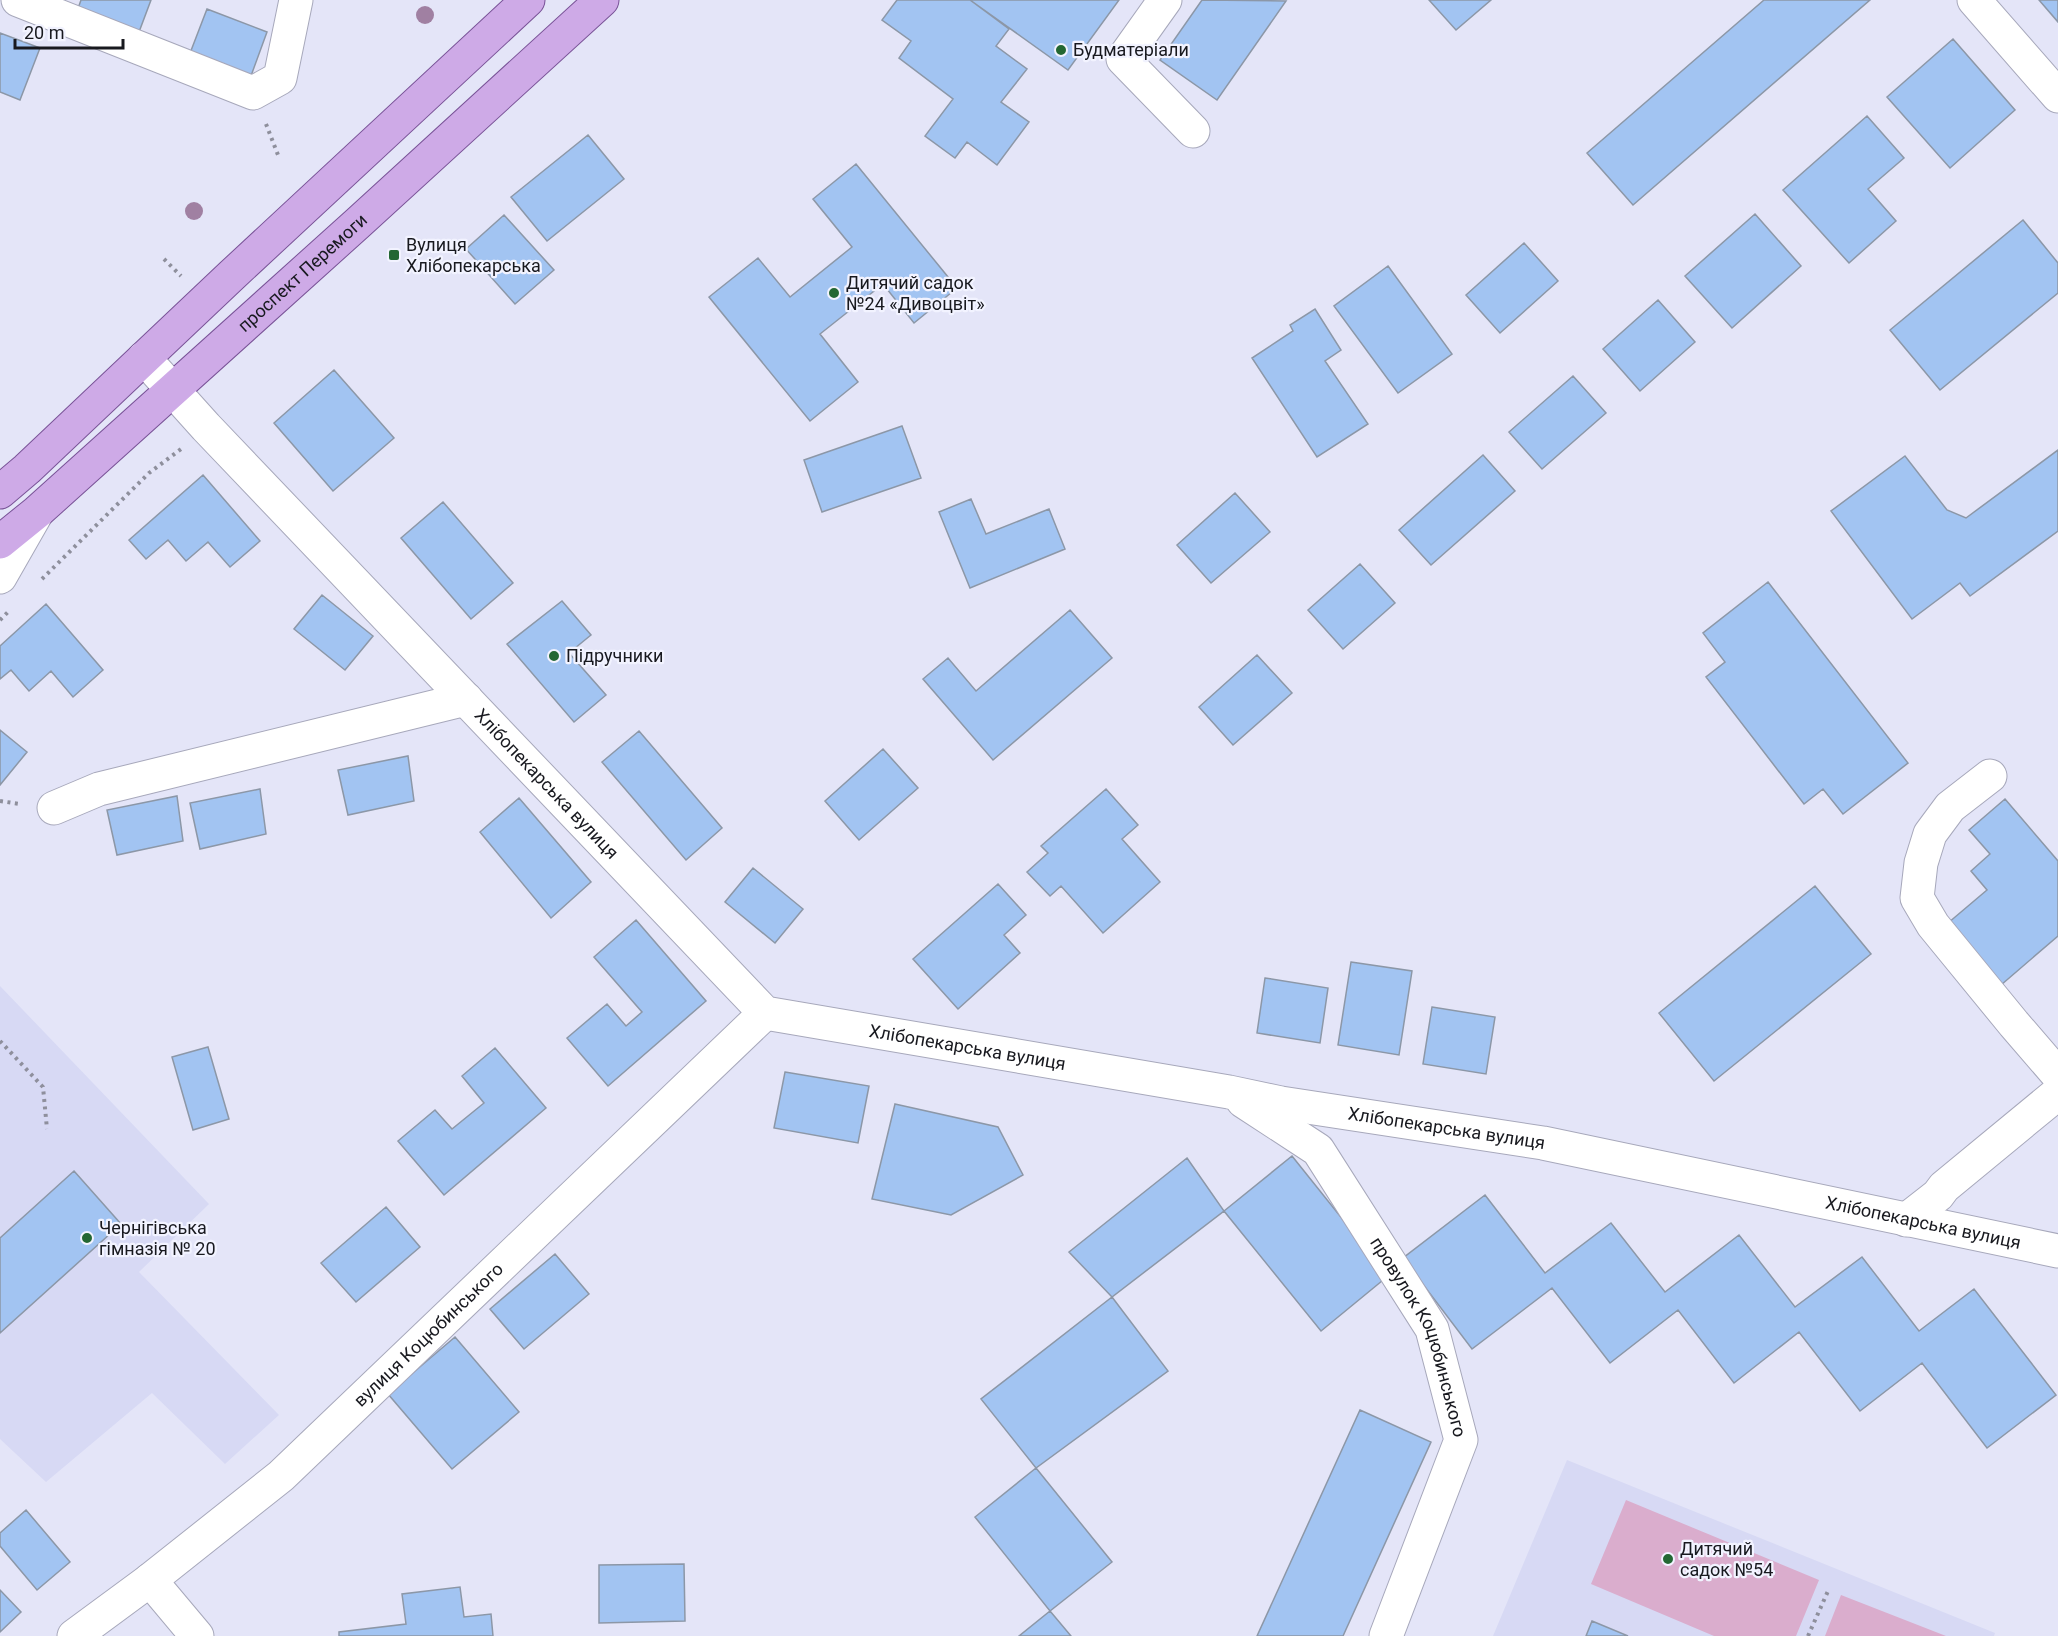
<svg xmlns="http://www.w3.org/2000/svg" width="2058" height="1636" font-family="Roboto,sans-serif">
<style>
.built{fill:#d7d9f4}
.green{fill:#daadcd}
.building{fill:#a2c4f2;stroke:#8c97a7;stroke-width:1.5}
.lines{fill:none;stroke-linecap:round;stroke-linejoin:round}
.minor-casing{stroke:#a7a8bb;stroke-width:35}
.major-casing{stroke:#795397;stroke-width:35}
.path{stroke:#8e8f9c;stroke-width:4;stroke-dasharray:3 4.5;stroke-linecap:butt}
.minor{stroke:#fff;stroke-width:33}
.major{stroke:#ceaae7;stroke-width:33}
.tree{fill:#a080a2}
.poi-dot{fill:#236733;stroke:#f2f3ff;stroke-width:2}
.labels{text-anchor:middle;stroke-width:4.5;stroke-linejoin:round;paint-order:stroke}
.poi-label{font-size:18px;fill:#18191f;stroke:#f2f3ff;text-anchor:start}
.street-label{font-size:18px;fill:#18191f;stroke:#f2f3ff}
</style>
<rect width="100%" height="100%" fill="#e4e5f8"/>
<path class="built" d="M0,986L209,1204L139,1272L279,1415L225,1464L152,1393L46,1482L0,1439Z
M1567,1460L1995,1633L1994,1636H1493Z"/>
<path class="green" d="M1626,1500L1819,1580L1796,1636H1714L1591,1584Z
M1841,1595L1946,1636H1825Z"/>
<path class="building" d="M81,0H151L136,40L75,17Z
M897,0H970L1009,29L996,46L1027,69L1001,102L1029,122L997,165L967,142L955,158L925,136L953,99L899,58L911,41L882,20Z
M970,0H1119L1068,70Z
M1202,0L1286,1L1217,100L1160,60Z
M1429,0H1491L1456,30Z
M1764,0H1870L1633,205L1587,153Z
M2039,0H2058V22Z
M207,9L267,32L248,84L187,61Z
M0,33L40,48L20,100L0,92Z
M1953,39L2015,110L1950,168L1887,97Z
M1867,116L1904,158L1868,189L1896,221L1849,263L1783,190Z
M588,135L624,179L547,241L511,197Z
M856,164L957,288L914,323L883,284L820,334L858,382L810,421L709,297L758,258L790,297L852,247L813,199Z
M1755,214L1801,266L1732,328L1685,276Z
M504,215L554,270L515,304L466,249Z
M2023,220L2058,263V293L1940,390L1890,330Z
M1524,243L1558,281L1500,333L1466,295Z
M1388,266L1452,354L1398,393L1334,306Z
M1658,300L1695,342L1640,391L1603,349Z
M1315,309L1341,350L1325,361L1368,424L1317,457L1252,358L1293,331L1290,325Z
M334,370L394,438L333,491L274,423Z
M1573,376L1606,413L1542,469L1509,432Z
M902,426L921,478L822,512L804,460Z
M2058,450V531L1970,596L1960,583L1912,619L1831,511L1905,456L1947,510L1966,518Z
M1483,455L1515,491L1431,565L1399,530Z
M203,475L260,541L230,567L208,542L186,561L168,540L146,559L129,540Z
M1235,493L1270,532L1211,583L1177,545Z
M971,499L986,534L1049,509L1065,549L970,588L939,512Z
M443,502L513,583L471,619L401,538Z
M1360,564L1395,603L1343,649L1308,610Z
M1768,582L1908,763L1843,814L1823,789L1804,804L1706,677L1725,662L1703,633Z
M322,595L373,636L345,670L294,629Z
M562,601L591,635L569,653L606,695L574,722L507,644Z
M46,604L103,670L73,697L51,671L29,691L11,670L0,679V646Z
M1070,610L1112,658L993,760L923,679L948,658L976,691Z
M1257,655L1292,693L1233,745L1199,707Z
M0,730L27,752L0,785Z
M639,731L722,828L686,860L602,762Z
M883,749L918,788L859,840L825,801Z
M408,756L414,801L348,815L338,770Z
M260,789L266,834L200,849L190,803Z
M1106,789L1138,825L1122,839L1160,882L1103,933L1061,886L1050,896L1027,872L1048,853L1041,846Z
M177,796L183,841L117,855L107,810Z
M519,798L591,882L551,918L480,832Z
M2005,799L2058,861V936L2001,985L1948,923L1987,890L1971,871L1990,854L1969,830Z
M753,868L803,909L775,943L725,902Z
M998,884L1026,915L1004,935L1020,953L958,1009L913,959Z
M1815,886L1871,954L1714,1081L1659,1013Z
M636,920L706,1001L608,1086L567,1038L607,1004L626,1026L642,1012L594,957Z
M1351,962L1412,971L1399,1055L1338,1045Z
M1265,978L1328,988L1320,1043L1257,1033Z
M1432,1007L1495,1017L1486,1074L1423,1064Z
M208,1047L229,1119L193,1130L172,1057Z
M495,1048L546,1108L444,1195L398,1141L435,1110L452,1129L484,1103L462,1076Z
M785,1072L869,1086L858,1143L774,1128Z
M895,1104L998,1127L1023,1175L951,1215L872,1199Z
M1292,1156L1388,1276L1321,1331L1224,1211Z
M1187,1158L1224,1211L1112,1297L1069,1252Z
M74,1171L121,1224L0,1333V1238Z
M1485,1195L1545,1273L1611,1223L1665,1292L1739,1235L1795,1307L1862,1257L1919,1331L1974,1289L2056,1395L1987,1448L1922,1363L1860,1411L1799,1332L1734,1383L1678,1310L1610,1363L1552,1288L1472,1349L1403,1258Z
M386,1207L420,1247L356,1302L321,1263Z
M555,1254L589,1294L524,1349L490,1309Z
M1112,1297L1168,1371L1036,1468L981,1399Z
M455,1337L519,1412L452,1469L388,1394Z
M1360,1410L1431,1442L1343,1636H1257Z
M1036,1468L1112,1562L1050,1611L975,1517Z
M26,1510L70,1562L37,1590L0,1546V1533Z
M684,1564L685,1621L599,1623V1565Z
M460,1587L464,1617L491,1614L493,1636H339V1632L406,1624L402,1594Z
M0,1590L21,1612L0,1632Z
M1050,1611L1071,1636H1019Z
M1592,1621L1628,1636H1586Z"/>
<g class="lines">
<g class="minor-casing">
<g id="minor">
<path d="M18,0L253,93L280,78L296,0"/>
<path d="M1165,0L1123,59L1193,131"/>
<path d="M1974,0L2058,96"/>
<path id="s1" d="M144,358L206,427L765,1013L1229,1092L1281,1103L1543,1143L2058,1251"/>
<path d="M0,577L36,514"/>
<path d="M1990,776L1950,807L1930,834L1921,863L1917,898L1933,925L2014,1024L2058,1075"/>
<path d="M54,808L99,789L466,699"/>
<path id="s2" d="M1243,1101L1318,1150L1432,1329L1461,1440L1386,1636"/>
<path d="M1906,1220L1938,1195L1944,1187L2058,1093"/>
<path d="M150,1580L197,1636"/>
<path id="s3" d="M74,1636L150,1580L281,1476L765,1013"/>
</g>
</g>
<g class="major-casing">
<g id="major">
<path d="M0,492L27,469L232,275L528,0"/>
<path id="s4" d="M0,542L37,512L358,223L602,0"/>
</g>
</g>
<path class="path" d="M266,124L278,155
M164,259L181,276
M42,579L149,473L181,449
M0,620L9,611
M0,801L20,804
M0,1041L43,1087L47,1129
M1808,1636L1828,1591"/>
<use href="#minor" class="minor"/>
<use href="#major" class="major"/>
</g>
<g class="tree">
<circle cx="425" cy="15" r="9"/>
<circle cx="194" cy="211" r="9"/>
</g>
<g class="poi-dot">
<circle cx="1061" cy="50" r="6"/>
<rect x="388" y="249" width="12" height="12" rx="3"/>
<circle cx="834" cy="293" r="6"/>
<circle cx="554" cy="656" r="6"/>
<circle cx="87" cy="1238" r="6"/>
<circle cx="1668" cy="1559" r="6"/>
</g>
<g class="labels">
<g class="poi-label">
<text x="1073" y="56">Будматеріали</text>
<text x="406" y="251">Вулиця<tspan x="406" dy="21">Хлібопекарська</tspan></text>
<text x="846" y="289">Дитячий садок<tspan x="846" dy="21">№24 «Дивоцвіт»</tspan></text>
<text x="566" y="662">Підручники</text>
<text x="99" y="1234">Чернігівська<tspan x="99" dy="21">гімназія № 20</tspan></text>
<text x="1680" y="1555">Дитячий<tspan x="1680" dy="21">садок №54</tspan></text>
</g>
<g class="street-label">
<text dy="6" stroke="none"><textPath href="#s4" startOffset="405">проспект Перемоги</textPath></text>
<text dy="6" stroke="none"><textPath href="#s1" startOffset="586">Хлібопекарська вулиця</textPath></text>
<text dy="6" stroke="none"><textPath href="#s1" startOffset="1108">Хлібопекарська вулиця</textPath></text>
<text dy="6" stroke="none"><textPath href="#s1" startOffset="1594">Хлібопекарська вулиця</textPath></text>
<text dy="6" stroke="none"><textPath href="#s1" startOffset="2080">Хлібопекарська вулиця</textPath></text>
<text dy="6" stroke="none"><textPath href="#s3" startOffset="466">вулиця Коцюбинського</textPath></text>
<text dy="6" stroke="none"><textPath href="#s2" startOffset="304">провулок Коцюбинського</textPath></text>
</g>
</g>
<path d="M15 39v9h108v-9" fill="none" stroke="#18191f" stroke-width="3"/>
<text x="24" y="39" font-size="18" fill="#18191f" stroke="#f2f3ff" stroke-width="4.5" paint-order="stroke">20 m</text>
</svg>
